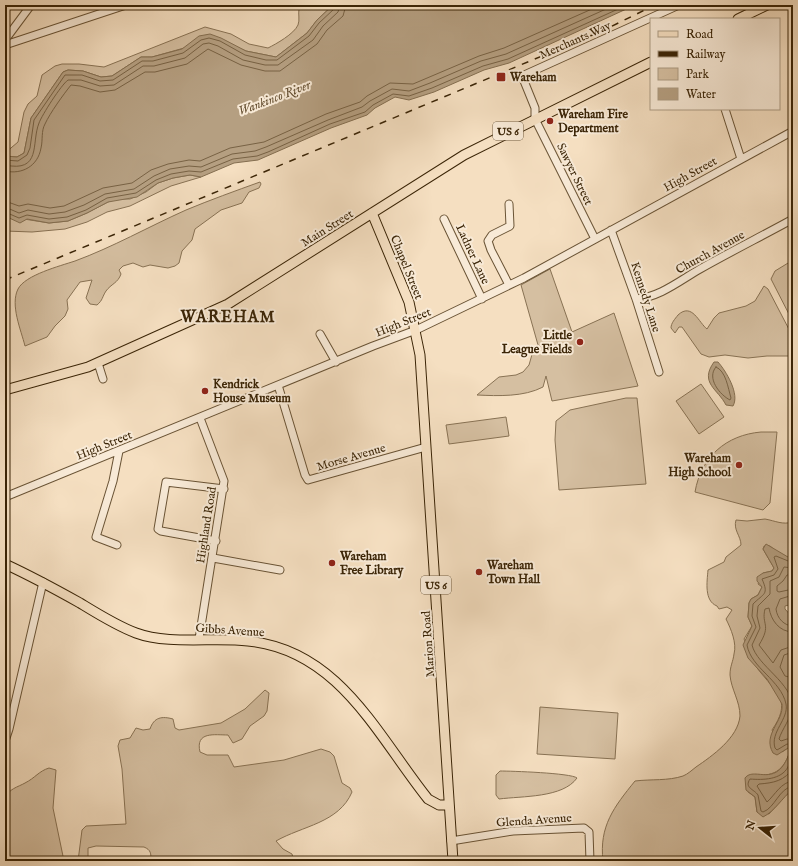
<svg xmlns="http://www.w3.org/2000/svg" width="798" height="866" font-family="'IM FELL English',serif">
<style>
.green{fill:#d5bfa1;stroke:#887254}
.water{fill:#b59f81;stroke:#846e50}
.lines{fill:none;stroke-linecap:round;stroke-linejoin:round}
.shore{stroke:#786244;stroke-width:1}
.minor-casing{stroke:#695335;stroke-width:9}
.major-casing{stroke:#3a2406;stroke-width:11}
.minor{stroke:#f8ead7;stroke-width:7}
.major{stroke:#f5dfc1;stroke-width:9}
.rail{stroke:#3a2406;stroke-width:1.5;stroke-dasharray:7 7;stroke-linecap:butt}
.poi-dot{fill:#8f2418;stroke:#f8ead7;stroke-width:1.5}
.labels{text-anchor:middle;stroke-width:4;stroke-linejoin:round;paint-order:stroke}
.shield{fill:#f8ead7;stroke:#735f45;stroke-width:1}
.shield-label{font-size:11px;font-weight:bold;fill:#3a2406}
.street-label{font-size:12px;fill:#3a2406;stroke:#f8ead7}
.poi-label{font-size:12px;font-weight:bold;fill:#3a2406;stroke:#f8ead7;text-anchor:start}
.water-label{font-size:13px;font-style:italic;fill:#654f31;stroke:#f8ead7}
.district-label{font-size:16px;font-weight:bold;letter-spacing:1px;fill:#3a2406;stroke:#f8ead7}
</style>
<rect width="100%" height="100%" fill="#f5dfc1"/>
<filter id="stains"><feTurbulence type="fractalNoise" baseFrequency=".005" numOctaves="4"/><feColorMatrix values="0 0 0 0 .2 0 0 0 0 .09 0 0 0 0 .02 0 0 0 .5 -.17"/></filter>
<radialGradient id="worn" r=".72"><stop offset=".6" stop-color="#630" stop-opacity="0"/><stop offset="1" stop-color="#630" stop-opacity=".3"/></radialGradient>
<path class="green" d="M310,5H333L317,20L307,33L276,57L246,51L237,47L184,48L152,57H141L112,76L101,77L83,71L68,70L63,72L31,118L24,153L17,157L5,156V153L18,142L24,112L28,104L37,96L42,75L55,66L62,64H79L104,67L205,27L231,34L249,44L268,48C276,44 294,34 298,25C300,20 298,14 299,9Z
M190,175L201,177L171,186L130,206L107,212L87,222L65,229L32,232L5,231V216L49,223L68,221L87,213L108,202L117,199H130L146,192L158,183L173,178Z
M260,182L261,184L259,188L249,192L242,203L221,210L195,229L192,240L182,251L179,263L175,266L168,268L150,265L143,267L133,263L123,266L119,270L121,274C118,283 111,284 106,291C102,297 103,300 97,305L90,304L86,298L92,280L80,282L67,300L68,309L65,316L55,326L47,337L25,346C21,330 10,305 18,289C25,275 60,266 75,261C113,247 148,227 186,210C210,200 235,191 260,182Z
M793,260V322L771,279L775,271Z
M550,269L572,332L614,313L638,386L552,401L546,376L543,387C524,397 498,396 477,395L499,377L516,375L523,372L529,365L533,351L535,350L540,352L521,285Z
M764,286L768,289L793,337V356H767L748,358L725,355L709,357L701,354L682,327H679L675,333L671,328C671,323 675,319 678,315C692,302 699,323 707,329L714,318L719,313L746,306L755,301Z
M701,384L724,417L699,434L676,401Z
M626,398H637L646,484L559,490L555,440L556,421L570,410Z
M506,417L509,436L449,444L446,425Z
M761,432H777L770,503L763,510L695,492C701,457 726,435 761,432Z
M765,519C776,521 782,525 793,522V560L777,552L770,546H764L763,549L774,568L772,571L763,573L758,584L762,587L758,595L751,599L749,603L748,617L752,626L744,639C749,649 753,664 761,673C779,695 791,702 772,730L782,752L788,748H791C784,772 774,777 749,775L748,792L755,797L757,812L769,814L785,796L793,789V861H603C599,826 614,807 635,781C651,779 668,781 683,776C688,774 692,770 696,767C712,756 738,738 740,716C740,701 731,689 730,675C730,666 733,662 734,654C737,643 731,629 726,619L732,610L727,607L719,609L717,606C704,601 707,582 708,570L724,562L726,557L741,545C741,536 733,530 736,520L747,521Z
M265,690L269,693L267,711L264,716L250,726L242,739L233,743L228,735C215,735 195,731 200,752L207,755H228L234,767L284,760L321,749L330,752L334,756L342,783L350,788L352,792C339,823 302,826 276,841L283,849L292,854L294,861H151C151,853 151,850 144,847L96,846L88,848V861H78L82,830L86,826L126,824L122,769L118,746L120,740L130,738L136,728L143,730L150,729C154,717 162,716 173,719L175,728L179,730L221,723L245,709Z
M540,707L618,713L615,759L537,754Z
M49,768L56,770L53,808L64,861H5V813V814L7,813C8,807 4,804 6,798C8,789 18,787 25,783C35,778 39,771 49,768Z
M500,771C511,771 571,773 577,778C563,798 522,796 499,799L496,795V775Z"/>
<path class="water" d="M333,5H635L509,63L484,70L434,92L409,100L395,97L375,108L367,115L331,128L258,160L234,163L201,177L190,175L173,178L158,183L137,197L108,202L87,213L68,221L49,223L27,219L20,223L5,216V156L17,157L24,153L31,118L63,72L68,70L83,71L101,77L112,76L141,57H152L182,49L199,36L210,34L221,38L246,51L276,57L307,33L317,20Z
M714,362H718C726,371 740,394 733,406L726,405C718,389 699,383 714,362Z
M766,544L793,560V604L785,606V609L793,618V658L789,666L793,670V789C782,798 775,811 763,817L757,812L755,797L746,790L745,778C755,765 778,792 791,748H788L777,755L773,753C762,734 784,722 782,704L767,679L748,658L743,645L752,626L748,617L749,603L751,599L758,595L762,587L757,581V577L763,573L772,571L774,568L763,549Z"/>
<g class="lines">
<path class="shore" d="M5,160L18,161L27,155L30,148L34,120L65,75H82L100,81L113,80L142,61H153L183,53L201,40L209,38L220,41L245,55L266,60H277L309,36L319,23L334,9L335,5
M5,165C42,173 31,143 39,123C42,115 61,85 68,80H81L100,86L114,85L143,66H154L185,58L203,44L209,43L218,46L243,60L265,65H278L313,40L323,26L338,12L340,5
M5,171C22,175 38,166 41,148C43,140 41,131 45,124C50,113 63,95 71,85L80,86L100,92L115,90L145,72H155L187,64L208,49L241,65L265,71H280L317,44L327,30L343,16L346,5
M5,201L19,206L28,204L50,208L64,206L103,188L132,183L151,170L168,164L189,160L200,161L230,148L264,142L326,114L360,102L367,96L390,83L413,84L479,56L504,48L601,5
M5,207L19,213L28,210L49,214L65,212L84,205L105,194L134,189L154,176L170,169L189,166L201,167L232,154L255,151L266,147L328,120L362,107L370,101L392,89L409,91L430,83L481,61L506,54L615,5
M5,212L19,218L27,215L49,219L67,217L86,210L107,198L136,193L156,180L171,174L189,171L201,172L233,159L257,156L268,152L330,124L365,112L373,105L393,94L409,96L432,88L483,66L508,59L627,5
M716,367C726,371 728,388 731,398L730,400C720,395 706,378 716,367Z
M793,563L776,556L774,557L778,569L774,575L762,579C769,595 764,593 753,604L752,616L756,627L747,645C751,668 781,680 786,704C789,719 770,732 775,748L777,750L787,744L793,745
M793,568L784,567L779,577L770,581V594L758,606L757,616L760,628L752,645C757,666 793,683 792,707C791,719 782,729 779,739L781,741L787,739H793
M793,574L787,575L783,581L777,586V591L779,592L793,589
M793,595L780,599L776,609C777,618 784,626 793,626
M793,632C779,632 771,620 769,608L765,609C761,625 772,624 759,645L773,663L781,650L793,646
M793,652L784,655L780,667L785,676L793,678
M793,754C790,758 790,762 788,767C781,780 763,780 750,779C744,788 754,789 758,795L761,811L763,812C775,808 779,788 793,786
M793,768C785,781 773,783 759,784L757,786L767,802C775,795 781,782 793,781"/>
<g class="minor-casing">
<path id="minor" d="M5,40L31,5
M5,45L126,5
M725,109L741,159
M509,204L510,226L492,235L488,241L491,250L509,285
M444,219L482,299
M611,230L636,299L659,372
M595,239L535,119V108L522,76L679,5
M636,299C660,297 679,281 700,269C730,252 762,236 793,219
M320,334L336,362
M98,363L103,379
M278,385L305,475L308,480L426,447
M5,497L373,346L416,330L524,278L793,131
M216,541L161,531L158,529L166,482L224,489
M117,545L96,537L113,481L119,451
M213,558L280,570
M199,639L224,481L200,418
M5,741L9,729L43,582
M451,841L513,831L584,828L589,832L590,861"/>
</g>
<g class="major-casing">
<path id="major" d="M738,19L767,5
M372,213L409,302L420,355L453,861
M5,390L88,367L228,304L464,155L651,62
M5,564C31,576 55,589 80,603C98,614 117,626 136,633C168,645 214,637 248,641C339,650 377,735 428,799L439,805H448"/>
</g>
<use href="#minor" class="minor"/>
<use href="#major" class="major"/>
<path class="rail" d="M5,280L602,31L655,5"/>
</g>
<g class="poi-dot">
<rect x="496" y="72" width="10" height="10" rx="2"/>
<circle cx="550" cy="121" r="4"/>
<circle cx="580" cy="342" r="4"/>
<circle cx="205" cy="391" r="4"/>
<circle cx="739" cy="465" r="4"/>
<circle cx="332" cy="563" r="4"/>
<circle cx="479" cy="572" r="4"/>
</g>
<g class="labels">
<g class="shield">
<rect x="493" y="122" width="30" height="18" rx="3"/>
<rect x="421" y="576" width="30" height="18" rx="3"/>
</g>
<g class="shield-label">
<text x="508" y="135">US 6</text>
<text x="436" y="589">US 6</text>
</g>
<g class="street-label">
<text transform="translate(575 40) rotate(-24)" y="4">Merchants Way</text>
<text transform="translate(575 174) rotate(64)" y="4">Sawyer Street</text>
<text transform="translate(690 174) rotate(-29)" y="4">High Street</text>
<text transform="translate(327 228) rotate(-32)" y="4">Main Street</text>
<text transform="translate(710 252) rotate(-29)" y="4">Church Avenue</text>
<text transform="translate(473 254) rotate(65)" y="4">Ladner Lane</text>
<text transform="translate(407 267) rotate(68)" y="4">Chapel Street</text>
<text transform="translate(646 297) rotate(72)" y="4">Kennedy Lane</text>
<text transform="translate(403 322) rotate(-22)" y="4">High Street</text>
<text transform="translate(104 445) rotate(-22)" y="4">High Street</text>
<text transform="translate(351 457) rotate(-16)" y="4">Morse Avenue</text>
<text transform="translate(206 525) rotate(-81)" y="4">Highland Road</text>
<text transform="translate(230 630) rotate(4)" y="4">Gibbs Avenue</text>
<text transform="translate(428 644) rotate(-94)" y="4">Marion Road</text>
<text transform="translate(534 820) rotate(-4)" y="4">Glenda Avenue</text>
</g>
<g class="poi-label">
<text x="510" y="81">Wareham</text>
<text x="558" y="118">Wareham Fire<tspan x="558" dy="14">Department</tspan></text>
<text x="572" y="339" text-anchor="end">Little<tspan x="572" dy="14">League Fields</tspan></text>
<text x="213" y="388">Kendrick<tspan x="213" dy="14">House Museum</tspan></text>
<text x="731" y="462" text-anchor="end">Wareham<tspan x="731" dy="14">High School</tspan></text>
<text x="340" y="560">Wareham<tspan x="340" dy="14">Free Library</tspan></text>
<text x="487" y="569">Wareham<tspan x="487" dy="14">Town Hall</tspan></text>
</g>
<g class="water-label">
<text transform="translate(274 97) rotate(-21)" y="5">Wankinco River</text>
</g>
<g class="district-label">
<text x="228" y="322">WAREHAM</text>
</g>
</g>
<rect width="798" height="866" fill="none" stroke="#f5dfc1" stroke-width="20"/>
<rect x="6" y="6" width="786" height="854" fill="none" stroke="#3a2406" stroke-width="2"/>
<rect x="10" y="10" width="778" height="846" fill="none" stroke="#3a2406"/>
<rect x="650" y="18" width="130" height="92" fill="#f8ead7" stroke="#ac9b83"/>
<rect x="658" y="31" width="20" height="6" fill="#f5dfc1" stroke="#ac9b83"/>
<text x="686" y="38" font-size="12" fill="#3a2406">Road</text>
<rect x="658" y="51" width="20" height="6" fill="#3a2406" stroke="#ac9b83"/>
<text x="686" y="58" font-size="12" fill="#3a2406">Railway</text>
<rect x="658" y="68" width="20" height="12" fill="#d5bfa1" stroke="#ac9b83"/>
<text x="686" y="78" font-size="12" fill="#3a2406">Park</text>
<rect x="658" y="88" width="20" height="12" fill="#b59f81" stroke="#ac9b83"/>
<text x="686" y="98" font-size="12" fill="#3a2406">Water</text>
<g transform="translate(760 828) rotate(287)" stroke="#f8ead7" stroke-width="3" paint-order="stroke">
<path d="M0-3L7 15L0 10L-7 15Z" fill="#3a2406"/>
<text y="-6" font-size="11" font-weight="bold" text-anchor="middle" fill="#3a2406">N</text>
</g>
<rect width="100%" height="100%" filter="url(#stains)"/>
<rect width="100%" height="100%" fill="url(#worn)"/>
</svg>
